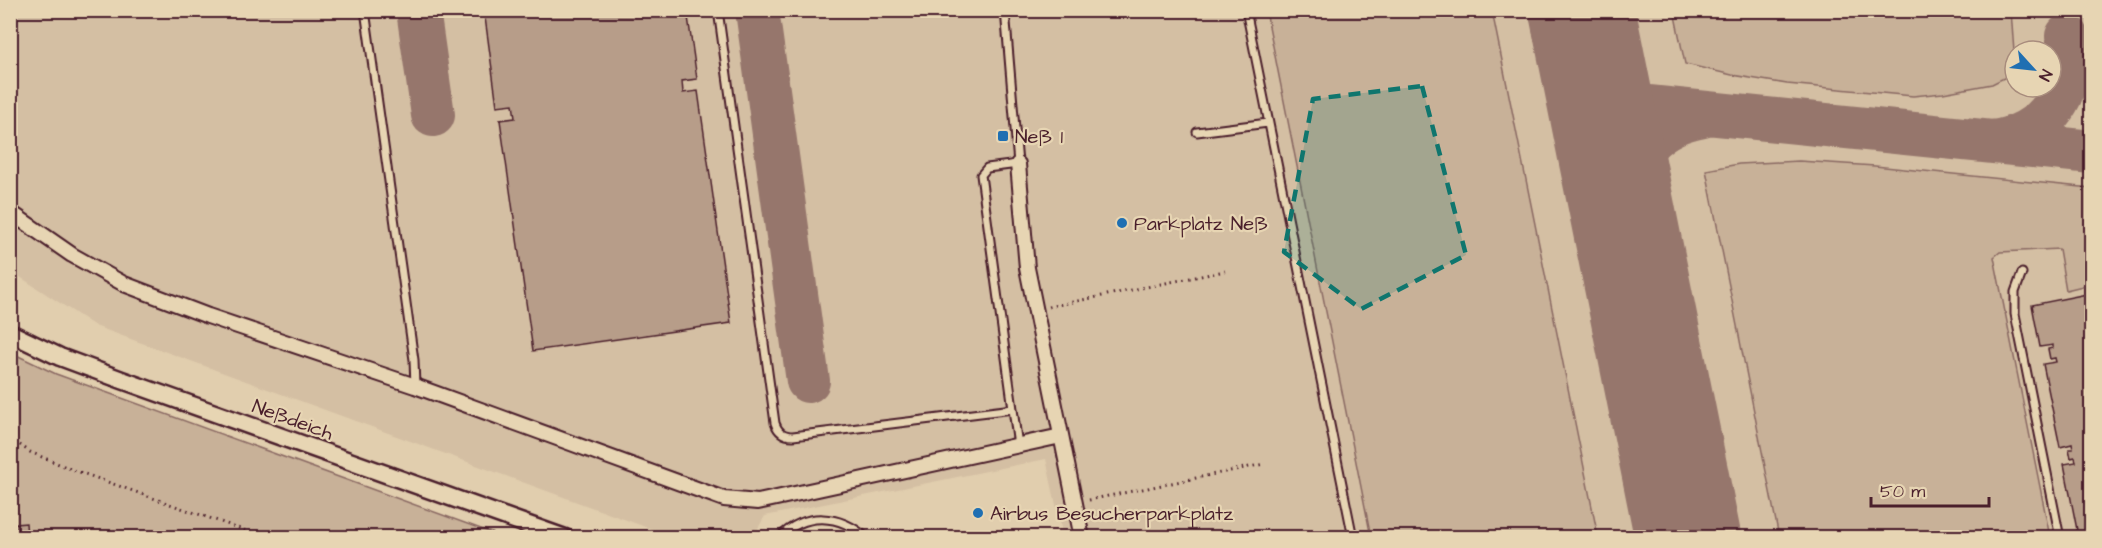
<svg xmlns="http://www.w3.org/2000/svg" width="2102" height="548" font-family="'Architects Daughter',sans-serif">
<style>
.built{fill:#d4bfa3;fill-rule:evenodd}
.green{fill:#c8b198;stroke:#896862;stroke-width:1.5}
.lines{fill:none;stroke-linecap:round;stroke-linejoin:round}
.taxiway{stroke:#96766c;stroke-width:44}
.runway{stroke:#96766c;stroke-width:106}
.building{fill:#b79d89;stroke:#4a1f2b;stroke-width:1.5}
.service-casing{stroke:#4a1f2b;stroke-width:11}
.minor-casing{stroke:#4a1f2b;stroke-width:18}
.tertiary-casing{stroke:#4a1f2b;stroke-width:21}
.path{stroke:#4a1f2b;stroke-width:3;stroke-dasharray:1.5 4.5;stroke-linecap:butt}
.service{stroke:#e7d5b3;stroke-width:7}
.minor{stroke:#e7d5b3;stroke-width:14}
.tertiary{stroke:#e7d5b3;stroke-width:16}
.marked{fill:#0f766e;fill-opacity:0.2;stroke:#0f766e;stroke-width:4.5;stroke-dasharray:12 8;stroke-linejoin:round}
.poi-dot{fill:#1f6fb2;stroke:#e7d5b3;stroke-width:2}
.labels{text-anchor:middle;stroke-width:4.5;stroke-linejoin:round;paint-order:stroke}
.poi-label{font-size:20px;fill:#4a1f2b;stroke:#e7d5b3;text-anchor:start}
.street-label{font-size:20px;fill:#4a1f2b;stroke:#e7d5b3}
</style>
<rect width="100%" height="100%" fill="#e1ceae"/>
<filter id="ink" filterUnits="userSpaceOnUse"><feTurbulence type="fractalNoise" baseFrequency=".0167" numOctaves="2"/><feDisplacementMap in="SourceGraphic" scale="12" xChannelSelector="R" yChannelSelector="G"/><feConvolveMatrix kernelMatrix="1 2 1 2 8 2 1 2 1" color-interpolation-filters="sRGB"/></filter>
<g filter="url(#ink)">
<path class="built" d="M11,11H2091V537H1063L1046,459L765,516L753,537H673L95,326L11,271ZM2015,51H2051V87H2015Z"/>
<path class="green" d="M1266,11H1492L1598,537H1371Z
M1674,11H2011L2014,52L2010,70L2006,77L1992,84L1943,93L1913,96L1787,84L1732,75L1685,64Z
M1799,161L1875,166L2091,188V284L2066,290L2059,249L2000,252L1994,257L2050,537H1779L1706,170L1739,164Z
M10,352L56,374L503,537H11Z"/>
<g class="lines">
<path class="taxiway" d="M418,10L433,115
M757,10L808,381
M1595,74C1603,95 1607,98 1629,105L2092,152
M1992,142C2048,135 2076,90 2067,36
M1620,199C1635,152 1651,124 1703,115"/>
<path class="runway" d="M1582,10L1688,538"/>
</g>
<path class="building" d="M484,10H687L697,79L682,81L683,93L698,91L731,323L533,351L500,120L515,118L513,104L497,106Z
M2092,293V538H2087L2091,537L2090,532L2078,535L2064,464L2076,462L2075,457L2071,458L2069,449H2073L2072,444L2060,447L2044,369L2043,364L2056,362L2055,358L2050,359L2048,349L2053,348V345L2040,347L2032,305Z
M26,523L27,537L16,538L15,524Z"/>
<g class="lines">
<g class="service-casing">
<path id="service" d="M365,10L414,360L415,386
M718,10L775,423C778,432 783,436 793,436L1013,409L981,175L987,168L1018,164L1005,10
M1246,10L1353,538
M1197,132L1268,123
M2022,273L2015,292V314L2060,538
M1013,409L1018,446
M779,538C806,511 839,514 867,538"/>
</g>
<g class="minor-casing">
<path id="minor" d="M1018,164L1027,268L1082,538
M10,212L72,255L124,284L208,316L415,386L724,499L758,502L1061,436"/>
</g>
<g class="tertiary-casing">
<path id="tertiary" d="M10,333L60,357L122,380L565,538"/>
</g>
<path class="path" d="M1048,307L1225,271
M10,438L30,452L71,469L266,538
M1089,500L1264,464"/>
<use href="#service" class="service"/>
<use href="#minor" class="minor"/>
<use href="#tertiary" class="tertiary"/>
</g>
</g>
<path class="marked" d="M1422,86L1466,255L1361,309L1284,252L1313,99Z"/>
<g class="poi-dot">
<rect x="997" y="130" width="12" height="12" rx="3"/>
<circle cx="1122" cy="223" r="6"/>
<circle cx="978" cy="513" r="6"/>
</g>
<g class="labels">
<g class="poi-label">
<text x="1015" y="143">Neß 1</text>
<text x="1134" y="230">Parkplatz Neß</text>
<text x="990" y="520">Airbus Besucherparkplatz</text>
</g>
<g class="street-label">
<text transform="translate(293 419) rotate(20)" y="7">Neßdeich</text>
</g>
</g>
<rect width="2102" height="548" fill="none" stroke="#e7d5b3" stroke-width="36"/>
<rect x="18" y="18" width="2066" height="512" fill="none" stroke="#4a1f2b" stroke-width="2" filter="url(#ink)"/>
<g transform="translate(2033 69) rotate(117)"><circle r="28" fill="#e7d5b3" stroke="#a88c7d" stroke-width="1.5"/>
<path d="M0-4.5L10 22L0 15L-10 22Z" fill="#1f6fb2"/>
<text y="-9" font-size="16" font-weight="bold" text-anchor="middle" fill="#4a1f2b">N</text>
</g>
<path d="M1871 497v9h118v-9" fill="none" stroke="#4a1f2b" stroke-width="3"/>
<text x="1880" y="497" font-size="18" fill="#4a1f2b" stroke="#e7d5b3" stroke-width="4.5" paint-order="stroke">50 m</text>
</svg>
